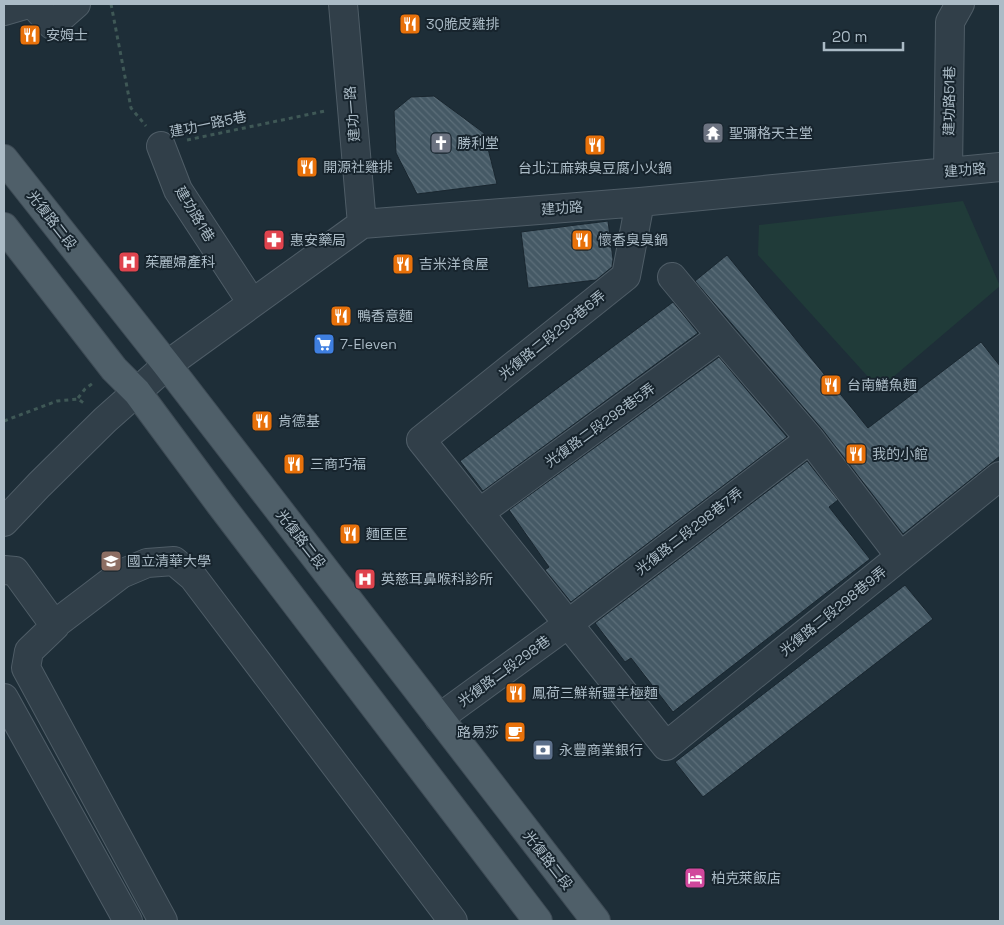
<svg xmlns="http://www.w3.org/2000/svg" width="1004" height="925" font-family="'Space Grotesk','Noto Sans TC',sans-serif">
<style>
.park{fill:#203b39}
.building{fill:url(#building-back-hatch);stroke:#19262f}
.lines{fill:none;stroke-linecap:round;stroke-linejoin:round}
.minor-casing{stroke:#4f5d67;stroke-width:30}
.major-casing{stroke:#3e4b55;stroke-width:30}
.path{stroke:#3f5856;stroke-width:3;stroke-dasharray:4 4;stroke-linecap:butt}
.minor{stroke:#313f49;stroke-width:28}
.major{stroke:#4f5f69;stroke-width:28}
.labels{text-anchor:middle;stroke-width:4;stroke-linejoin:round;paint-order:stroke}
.poi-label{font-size:14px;fill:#abbbc6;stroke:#17242d;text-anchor:start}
.street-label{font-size:14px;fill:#abbbc6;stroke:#17242d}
</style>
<defs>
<pattern id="building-back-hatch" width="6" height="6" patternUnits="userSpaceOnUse" patternTransform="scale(1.25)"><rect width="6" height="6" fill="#455965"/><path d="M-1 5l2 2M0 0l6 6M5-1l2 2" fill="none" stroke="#5d6f7a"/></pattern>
</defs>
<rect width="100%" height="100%" fill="#1e2e38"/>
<path class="park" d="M963,201L1000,286L879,389L758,255L759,225Z"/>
<path class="building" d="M434,96L484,133L497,184L417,194L396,153L394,111L411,97Z
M608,221L613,259L612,267L596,280L528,288L521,232Z
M727,255L868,428L981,342L1000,366V456L903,534L822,429L695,281Z
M673,302L698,333L483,491L460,461Z
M719,357L787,437L571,602L545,570L549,567L509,510Z
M807,461L838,500L829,507L870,559L673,712L631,658L625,662L595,623Z
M905,585L933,619L703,797L675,762Z"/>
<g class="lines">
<g class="minor-casing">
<path id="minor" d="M33,4L52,25L76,4
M343,4L362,224
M4,11L28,4
M161,146L178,190L252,303
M948,172L950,22L960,4
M640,202L626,276L421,440L666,746L1000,476
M672,277L721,336L810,439L900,556
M479,513L721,336
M4,522L39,485L105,420L167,365L362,224L640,202L1000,167
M4,570L15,571L55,626L29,651L26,668L163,921
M54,625L121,574L147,563L174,561L193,577L453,921
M4,698L128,921
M439,718L568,624L810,439"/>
</g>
<g class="major-casing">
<path id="major" d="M4,159L167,365L596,921
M4,227L114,369L137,392L220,504L538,921"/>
</g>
<path class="path" d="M111,4L131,108L146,126
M187,140L325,111
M78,398L85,389L93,383
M4,421L57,401L78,399L85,404"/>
<use href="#minor" class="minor"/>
<use href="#major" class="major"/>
</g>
<defs>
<g id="restaurant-square" transform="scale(1.125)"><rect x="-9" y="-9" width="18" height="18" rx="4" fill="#e8710a" stroke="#17242d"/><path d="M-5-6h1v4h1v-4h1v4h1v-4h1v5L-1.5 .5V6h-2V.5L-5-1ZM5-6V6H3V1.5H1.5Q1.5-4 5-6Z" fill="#fff"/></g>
<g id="temple-square" transform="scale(1.125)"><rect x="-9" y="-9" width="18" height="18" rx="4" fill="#6b7280" stroke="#17242d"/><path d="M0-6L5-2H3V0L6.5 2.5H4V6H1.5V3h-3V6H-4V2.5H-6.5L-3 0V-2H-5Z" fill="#fff"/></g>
<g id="church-square" transform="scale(1.125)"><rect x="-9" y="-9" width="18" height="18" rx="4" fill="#6b7280" stroke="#17242d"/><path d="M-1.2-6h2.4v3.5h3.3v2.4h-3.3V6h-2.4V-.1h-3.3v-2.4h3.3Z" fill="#fff"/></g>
<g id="pharmacy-square" transform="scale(1.125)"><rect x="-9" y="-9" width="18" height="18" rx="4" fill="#e0444e" stroke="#17242d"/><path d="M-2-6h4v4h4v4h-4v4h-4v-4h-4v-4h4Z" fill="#fff"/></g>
<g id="hospital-square" transform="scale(1.125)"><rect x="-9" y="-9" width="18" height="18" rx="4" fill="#e0444e" stroke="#17242d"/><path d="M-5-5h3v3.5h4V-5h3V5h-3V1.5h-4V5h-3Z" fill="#fff"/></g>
<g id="supermarket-square" transform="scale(1.125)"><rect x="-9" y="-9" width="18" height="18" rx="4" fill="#3f7fe0" stroke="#17242d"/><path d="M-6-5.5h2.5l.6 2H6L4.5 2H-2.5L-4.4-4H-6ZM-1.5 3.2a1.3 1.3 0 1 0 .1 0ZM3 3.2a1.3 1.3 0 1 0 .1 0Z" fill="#fff"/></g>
<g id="university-square" transform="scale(1.125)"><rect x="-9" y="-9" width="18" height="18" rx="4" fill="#8d6e63" stroke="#17242d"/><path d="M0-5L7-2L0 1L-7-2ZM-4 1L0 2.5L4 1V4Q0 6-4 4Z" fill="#fff"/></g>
<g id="cafe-square" transform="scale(1.125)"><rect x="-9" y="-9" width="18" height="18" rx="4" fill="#e8710a" stroke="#17242d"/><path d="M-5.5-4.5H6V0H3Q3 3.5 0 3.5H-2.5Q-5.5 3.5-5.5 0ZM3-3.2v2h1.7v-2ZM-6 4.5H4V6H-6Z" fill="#fff"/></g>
<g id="bank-square" transform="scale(1.125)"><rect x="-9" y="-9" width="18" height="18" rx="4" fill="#5c6f8a" stroke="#17242d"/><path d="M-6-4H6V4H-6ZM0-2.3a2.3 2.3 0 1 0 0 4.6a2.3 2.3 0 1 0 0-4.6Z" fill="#fff"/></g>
<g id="hotel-square" transform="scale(1.125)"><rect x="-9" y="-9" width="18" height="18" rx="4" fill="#d1479c" stroke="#17242d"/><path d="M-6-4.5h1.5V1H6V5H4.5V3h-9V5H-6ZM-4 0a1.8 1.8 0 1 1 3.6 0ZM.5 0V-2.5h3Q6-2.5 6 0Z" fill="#fff"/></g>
</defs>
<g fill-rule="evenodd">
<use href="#restaurant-square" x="410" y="24"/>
<use href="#restaurant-square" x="30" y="35"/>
<use href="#temple-square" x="713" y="133"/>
<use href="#church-square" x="441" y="143"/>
<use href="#restaurant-square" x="595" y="145"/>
<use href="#restaurant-square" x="307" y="167"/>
<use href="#pharmacy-square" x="274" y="240"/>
<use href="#restaurant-square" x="582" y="240"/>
<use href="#hospital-square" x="129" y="262"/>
<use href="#restaurant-square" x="403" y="264"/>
<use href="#restaurant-square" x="341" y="316"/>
<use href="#supermarket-square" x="324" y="344"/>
<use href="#restaurant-square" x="831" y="385"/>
<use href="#restaurant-square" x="262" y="421"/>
<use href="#restaurant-square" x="856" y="454"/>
<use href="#restaurant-square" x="294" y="464"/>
<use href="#restaurant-square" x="350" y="534"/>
<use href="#university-square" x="111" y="561"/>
<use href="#hospital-square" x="365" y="579"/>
<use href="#restaurant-square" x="516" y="693"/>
<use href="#cafe-square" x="515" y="732"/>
<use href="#bank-square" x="543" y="750"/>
<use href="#hotel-square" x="695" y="878"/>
</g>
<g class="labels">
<g class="poi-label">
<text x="426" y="29">3Q脆皮雞排</text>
<text x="46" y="40">安姆士</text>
<text x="729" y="138">聖彌格天主堂</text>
<text x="457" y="148">勝利堂</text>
<text x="323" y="172">開源社雞排</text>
<text x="595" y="173" text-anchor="middle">台北江麻辣臭豆腐小火鍋</text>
<text x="290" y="245">惠安藥局</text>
<text x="598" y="245">懷香臭臭鍋</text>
<text x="145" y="267">茱麗婦產科</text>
<text x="419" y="269">吉米洋食屋</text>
<text x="357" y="321">鴨香意麵</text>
<text x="340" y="349">7-Eleven</text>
<text x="847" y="390">台南鱔魚麵</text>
<text x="278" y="426">肯德基</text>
<text x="872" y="459">我的小館</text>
<text x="310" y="469">三商巧福</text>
<text x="366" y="539">麵匡匡</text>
<text x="127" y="566">國立清華大學</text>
<text x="381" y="584">英慈耳鼻喉科診所</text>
<text x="532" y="698">鳳荷三鮮新疆羊極麵</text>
<text x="499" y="737" text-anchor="end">路易莎</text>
<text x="559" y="755">永豐商業銀行</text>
<text x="711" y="883">柏克萊飯店</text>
</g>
<g class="street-label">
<text transform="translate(949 101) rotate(-89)" y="5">建功路51巷</text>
<text transform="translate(352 114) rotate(-95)" y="5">建功一路</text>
<text transform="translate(208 124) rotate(-12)" y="5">建功一路5巷</text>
<text transform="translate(965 170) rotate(-5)" y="5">建功路</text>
<text transform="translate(562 208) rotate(-4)" y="5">建功路</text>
<text transform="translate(195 214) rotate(59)" y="5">建功路1巷</text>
<text transform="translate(52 220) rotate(52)" y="5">光復路二段</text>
<text transform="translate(552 335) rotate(-39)" y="5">光復路二段298巷6弄</text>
<text transform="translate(600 425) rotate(-36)" y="5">光復路二段298巷5弄</text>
<text transform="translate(689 531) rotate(-38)" y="5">光復路二段298巷7弄</text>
<text transform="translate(301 539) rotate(52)" y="5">光復路二段</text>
<text transform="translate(833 611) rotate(-39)" y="5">光復路二段298巷9弄</text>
<text transform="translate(504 671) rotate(-36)" y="5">光復路二段298巷</text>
<text transform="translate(548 860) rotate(52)" y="5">光復路二段</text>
</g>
</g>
<rect width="1004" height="925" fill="none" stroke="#abbbc6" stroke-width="10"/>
<path d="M824 42v8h79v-8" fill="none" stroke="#abbbc6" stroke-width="2.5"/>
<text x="832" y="42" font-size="15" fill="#abbbc6" stroke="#17242d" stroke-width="4" paint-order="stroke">20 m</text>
</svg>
